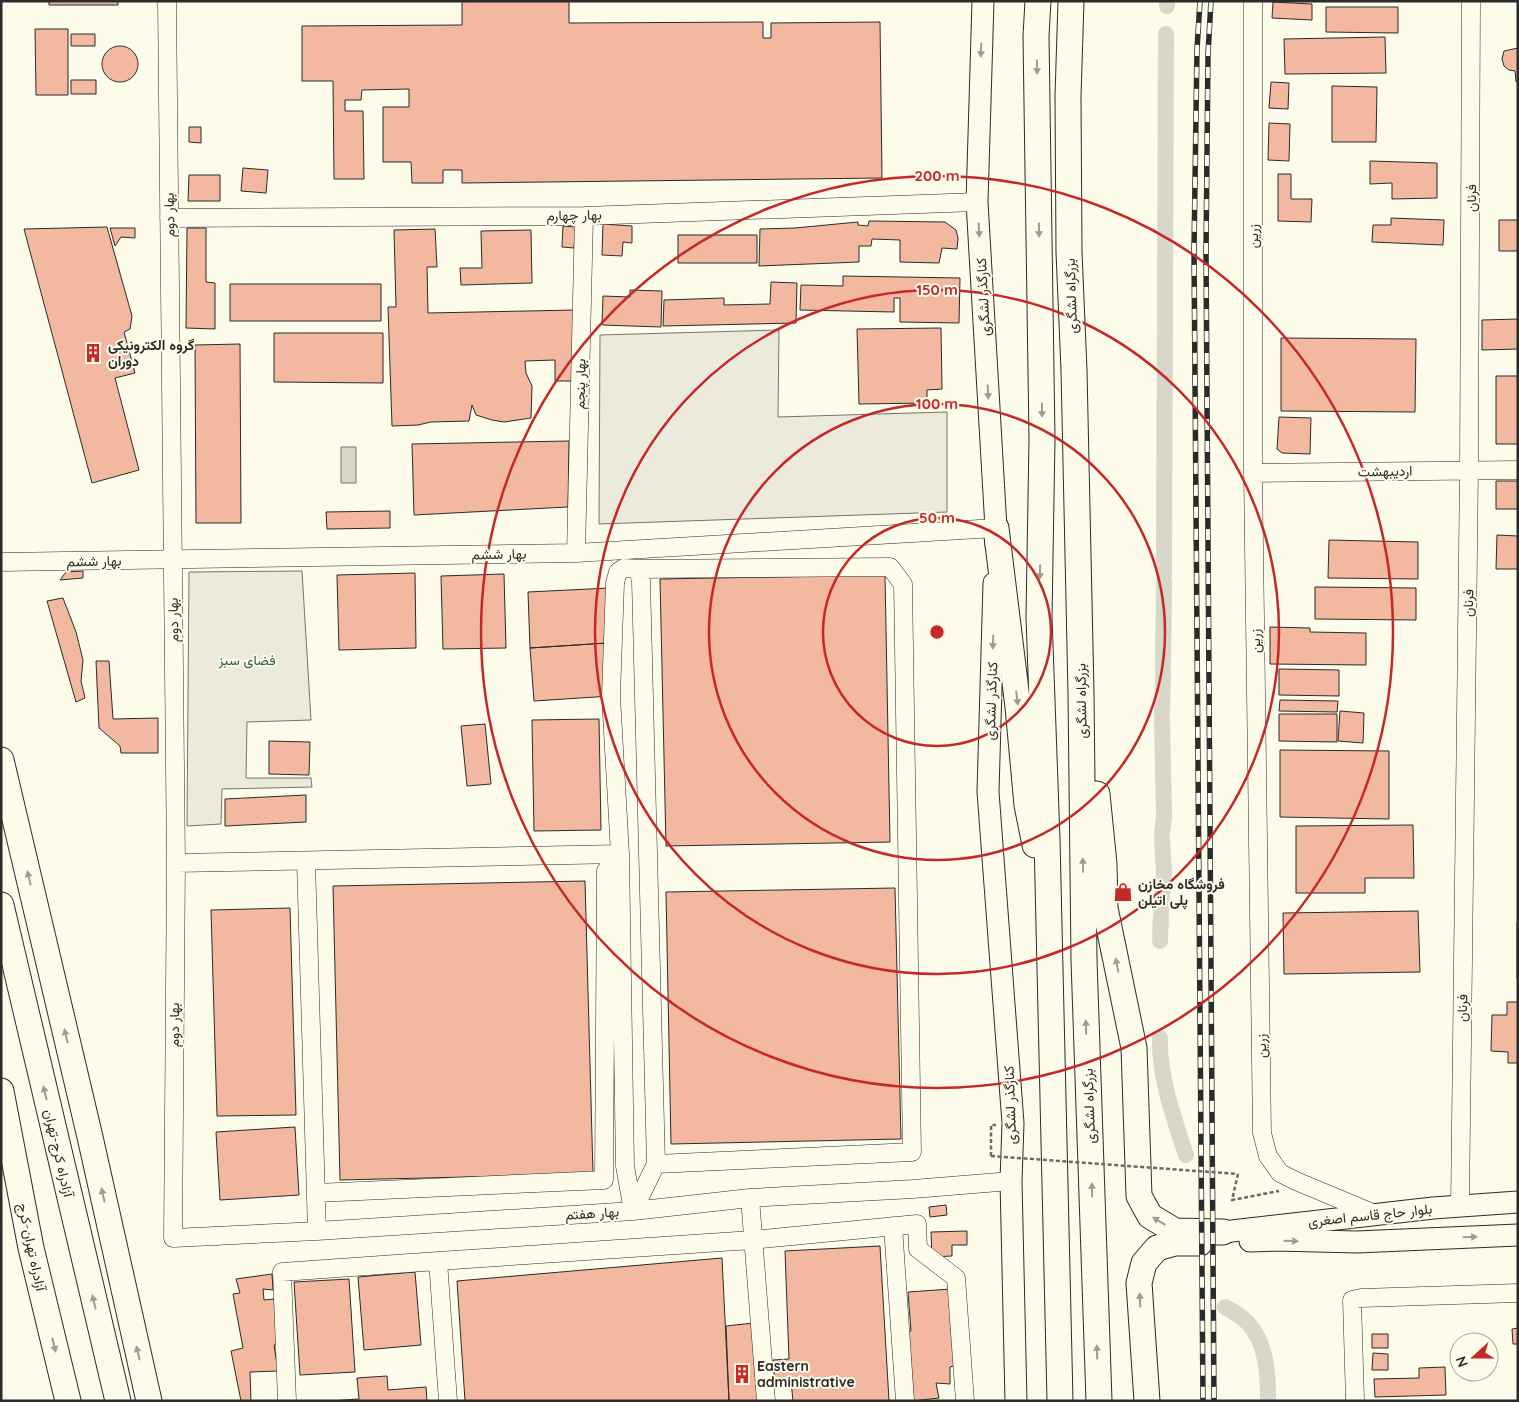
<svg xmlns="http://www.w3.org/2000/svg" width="1519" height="1402" font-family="Quicksand,Vazirmatn,sans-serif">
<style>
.green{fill:#ecebdb;stroke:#74746e}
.water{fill:#d8d7c9;stroke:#74746e}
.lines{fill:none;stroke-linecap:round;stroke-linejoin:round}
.canal{stroke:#d8d7c9;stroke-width:16}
.building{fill:#f2b8a0;stroke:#2b2b2b}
.minor-casing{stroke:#2b2b2b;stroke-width:19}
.major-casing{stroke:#2b2b2b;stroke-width:23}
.highway-casing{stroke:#2b2b2b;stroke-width:27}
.path{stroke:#6a6964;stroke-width:2.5;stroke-dasharray:4 2.5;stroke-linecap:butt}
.minor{stroke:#fdfbea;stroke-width:18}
.major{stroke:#fdfbea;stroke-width:21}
.highway{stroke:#fdfbea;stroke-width:25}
.rail-casing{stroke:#2b2b2b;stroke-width:5.5}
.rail{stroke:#fdfbea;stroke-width:4;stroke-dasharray:11;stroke-linecap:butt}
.path-bridge{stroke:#6a6964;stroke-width:2.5;stroke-dasharray:4 2.5;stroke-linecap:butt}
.oneway{fill:#9e9d94}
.ring{fill:none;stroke:#c62828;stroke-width:2.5}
.labels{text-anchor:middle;stroke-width:4;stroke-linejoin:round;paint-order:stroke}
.street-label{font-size:14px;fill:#2b2b2b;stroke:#fdfbea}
.poi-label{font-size:14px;font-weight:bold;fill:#2b2b2b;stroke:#fdfbea;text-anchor:start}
.park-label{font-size:14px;fill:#34623c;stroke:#fdfbea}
.centre{fill:#c62828;stroke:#fdfbea;stroke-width:2.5}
.ring-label{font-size:15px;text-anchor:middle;font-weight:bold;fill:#c62828;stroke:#fdfbea;stroke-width:4;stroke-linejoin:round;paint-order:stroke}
</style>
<rect width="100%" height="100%" fill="#fdfbea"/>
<path class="green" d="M779,330L778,417L947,412V512L599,524L600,335Z
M302,571L311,720L247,722L246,778H311L312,787L222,789L221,824L187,826L189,572Z"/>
<path class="water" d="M341,447H356V483H341Z"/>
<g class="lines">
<path class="canal" d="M1167,6V1
M1164,574L1166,34
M1163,668L1164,580
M1162,712L1163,674
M1162,834L1164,816L1162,718
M1161,910L1164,872L1162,840
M1160,941L1161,915
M1160,1038C1159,1078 1174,1118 1186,1155
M1225,1307C1233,1311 1241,1316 1248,1323C1267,1344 1268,1374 1268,1401"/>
</g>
<path class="building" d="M49,1H118V5H49Z
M462,1H569V23L763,22V38H771V23L880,22L882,178L462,183V170H443V183H412L411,162H383V107H409V89L362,90L361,100H345V111H363L364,179H334L333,81H302V26L462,25Z
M1273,2L1312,4V20L1272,18Z
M1326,7H1398V33L1326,32Z
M35,29H68V95H36Z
M71,34H95V46H71Z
M1385,37L1386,73L1285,74L1284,39Z
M102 64a18 18 0 1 1 36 0a18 18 0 1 1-36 0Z
M1518,48V82H1516L1515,71L1509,70L1504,66L1502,59L1504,51Z
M71,80H96V94H71Z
M1271,82L1289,83L1288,109L1269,108Z
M1332,86L1377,87L1376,142H1332Z
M1269,123L1290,124L1289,161L1268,160Z
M189,127H201V143L189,142Z
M1370,161L1437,163V198L1392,199V183L1370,184Z
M243,168L268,170L266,193L241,191Z
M1278,174H1291V199H1312L1311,222L1278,221Z
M189,175H220V201H188Z
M1391,218L1444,220L1443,245L1372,242L1373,225H1391Z
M1499,220H1518V251H1499Z
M869,221L945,222L956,230L958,238L957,249L942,248L939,263L900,262V240L872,239L871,246H859V262L759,266L760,229L795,228L858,222V225L868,226Z
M603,224L632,226V243L623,242L622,256L602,255Z
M563,226L576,227L574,248L562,247Z
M107,227L132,316L130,329L124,332L135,373L115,378L139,470L92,483L24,229Z
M110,228H135V238L121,237L115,246Z
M187,228H206V282L215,283V329L186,328Z
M435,229L437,267H427L428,313L576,310L578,381H555V360L525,361L526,373L532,386L531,418L504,422L492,420L476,415L472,405L469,421L431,422L418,425L392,426L388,307H396L394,230Z
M531,230L532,283L461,285L460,268H482L481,231Z
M678,235H757V263H678Z
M843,276L960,278L959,323L900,322V298H894V312L800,310L801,285L843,286Z
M771,282L797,283L796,323L663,326L664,300L724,298V305L770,304Z
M230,284H381V321H230Z
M630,290L662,291L661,327L602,325L603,296L630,297Z
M1518,319V349L1482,350V320Z
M941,328L942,389L927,390V403L859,404L857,329Z
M274,333H383V383L274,382Z
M1281,338L1416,339L1415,412L1281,411Z
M240,344L241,523H196L195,345Z
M1496,376H1518V444H1496Z
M1279,417L1311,418L1310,454L1282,453L1277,449Z
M569,441L568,507L414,515L412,444Z
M1496,481H1518V509H1496Z
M390,511V528L327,529L326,512Z
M1497,535L1518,536V569H1496Z
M1329,540L1418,542V579L1328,578Z
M83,571V578L60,580L66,572Z
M415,573L416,648L339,650L337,575Z
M504,574L506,648L443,649L441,576Z
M885,575L890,842L666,846L660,579Z
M1315,587L1416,588V620L1315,619Z
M609,588L607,643L530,648L528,592Z
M63,598L76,632L83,660L81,681L85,698L76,702L47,601Z
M1270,627L1310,628V632L1366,633V665L1270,664Z
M607,643L611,696L534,701L530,648Z
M96,661H109L113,719L158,718V753H121L120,746L99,728Z
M1279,669L1339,670V696L1279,695Z
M1280,700L1338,701L1337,712L1279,711Z
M1340,711L1364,713L1363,743L1338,741Z
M1279,714H1337V742L1279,741Z
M599,719L601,830L534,831L532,720Z
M485,724L491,784L467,786L461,726Z
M269,741L310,742L309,775L269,774Z
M1280,750L1389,751V819L1280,817Z
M306,795V822L225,826V799Z
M1413,825L1414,878H1365V893H1296V826Z
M585,881L593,1174L340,1180L333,886Z
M895,888L901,1139L671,1144L666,892Z
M290,908L296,1115L217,1116L211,910Z
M1418,911L1420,972L1284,974L1283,913Z
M1517,923H1518V979H1517Z
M1507,1002H1518V1063H1508V1052L1491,1051L1492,1015H1507Z
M295,1127L299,1195L220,1200L216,1132Z
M946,1205L947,1215L930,1217L929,1207Z
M967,1231V1245H952V1256L932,1257L931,1232Z
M880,1246L889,1401H793L791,1381L775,1382L773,1360L789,1359L785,1251Z
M722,1258L729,1401H465L457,1281Z
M415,1272L421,1345L364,1350L358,1277Z
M272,1274L273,1290L263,1289L264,1300L274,1299L280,1343L274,1345L278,1371L250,1372L251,1401H241L231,1351L243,1348L233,1294L240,1293L236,1279Z
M349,1279L355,1372L300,1375L294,1282Z
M951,1289L957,1365L950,1367V1384L936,1383L939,1398L912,1401L907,1333L911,1331L908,1292Z
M754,1323L758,1401H729L726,1326Z
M1518,1328V1344H1513L1512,1329Z
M1372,1334H1388V1348H1372Z
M1373,1353L1388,1354V1370H1372Z
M1445,1367L1446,1395L1375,1397L1374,1379L1419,1378V1368Z
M387,1376L388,1390L426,1387L427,1401H328L359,1399L357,1378Z"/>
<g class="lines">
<g class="minor-casing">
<path id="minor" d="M167,1L176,863L173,1238L317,1231L633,1211L750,1198L913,1189L1011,1181
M1253,1V473L1262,1133L1268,1156L1280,1173L1296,1181L1375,1214
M169,218L584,216L977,202
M1253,473L1518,470
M576,553L584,216
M1,562L576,553L996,528
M624,568L638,569L641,581L656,1164L633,1211L625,1166L620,854L611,696L615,583L618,572Z
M638,569L890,567L903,584L912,1152L656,1164
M306,861L317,1231
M176,863L620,854
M316,1193L604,1180L606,871L620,854
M750,1198L766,1401
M1460,1205L1469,470L1471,1
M893,1226L905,1401
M287,1401L282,1272L438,1261
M448,1401L438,1261L752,1240L917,1224L918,1249L956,1278L965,1401
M1355,1401L1352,1300L1361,1298L1518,1293"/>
</g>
<g class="major-casing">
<path id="major" d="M983,1L977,202L996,528V545
M994,583L988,792L1013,1123L1011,1181L1016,1401
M1223,1232L1433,1208L1518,1202
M1250,1241L1276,1240L1357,1242L1518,1235"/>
</g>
<g class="highway-casing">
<path id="highway" d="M1038,1L1036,36L1042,439L1039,617L1047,839L1060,1401
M1071,1L1068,96L1069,252L1074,370L1081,693L1084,960L1099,1401
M996,528L1018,707L1027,805L1035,845
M1,760L90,1137L149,1401
M1097,794L1104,864L1105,908L1134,1048L1139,1196L1150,1216L1175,1231L1223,1232
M1,905L118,1401
M1,1091L31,1248L68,1401
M1147,1401L1139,1283L1144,1263L1157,1248L1175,1243H1200"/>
</g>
<path class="path" d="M991,1156V1125H996
M1238,1174L1232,1200L1279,1191"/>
<use href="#minor" class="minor"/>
<use href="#major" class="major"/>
<use href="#highway" class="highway"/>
<g class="rail-casing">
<path id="rail" d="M1200,1L1197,49L1194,250L1203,1401
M1211,1L1208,54L1206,253L1214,1401"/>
</g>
<use href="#rail" class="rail"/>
<path class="path-bridge" d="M991,1156L1238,1174"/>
</g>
<defs><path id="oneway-solid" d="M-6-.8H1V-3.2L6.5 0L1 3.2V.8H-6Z" transform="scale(1.25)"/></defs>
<g class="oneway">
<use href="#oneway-solid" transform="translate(981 50) rotate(92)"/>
<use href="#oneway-solid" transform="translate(1037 67) rotate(89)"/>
<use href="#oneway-solid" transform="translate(979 230) rotate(87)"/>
<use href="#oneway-solid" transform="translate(1039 230) rotate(89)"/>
<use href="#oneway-solid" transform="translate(988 392) rotate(87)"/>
<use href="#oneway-solid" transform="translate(1042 410) rotate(89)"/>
<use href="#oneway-solid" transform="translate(1040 572) rotate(91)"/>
<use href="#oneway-solid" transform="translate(993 642) rotate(92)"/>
<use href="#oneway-solid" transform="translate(1017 698) rotate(83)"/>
<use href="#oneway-solid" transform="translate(1083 865) rotate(-91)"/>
<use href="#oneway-solid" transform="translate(29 878) rotate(-103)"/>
<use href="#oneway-solid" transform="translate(1117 965) rotate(-101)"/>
<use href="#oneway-solid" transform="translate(1086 1027) rotate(-92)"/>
<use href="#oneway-solid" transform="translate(66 1036) rotate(-103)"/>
<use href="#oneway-solid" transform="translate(45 1093) rotate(-103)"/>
<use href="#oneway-solid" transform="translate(1092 1190) rotate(-92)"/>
<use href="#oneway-solid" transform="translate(103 1195) rotate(-103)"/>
<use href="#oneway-solid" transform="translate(1159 1221) rotate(-149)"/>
<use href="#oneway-solid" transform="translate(1470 1237) rotate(-2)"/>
<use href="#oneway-solid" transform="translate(1291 1241) rotate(2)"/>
<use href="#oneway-solid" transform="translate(1140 1300) rotate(-92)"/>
<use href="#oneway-solid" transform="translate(94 1302) rotate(-103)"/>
<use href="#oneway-solid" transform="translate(54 1345) rotate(76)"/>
<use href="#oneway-solid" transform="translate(1097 1352) rotate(-92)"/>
<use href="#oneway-solid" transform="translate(138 1353) rotate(-103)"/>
</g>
<g class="ring">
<circle cx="937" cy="632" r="114"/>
<circle cx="937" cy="632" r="228"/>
<circle cx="937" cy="632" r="342"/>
<circle cx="937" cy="632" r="456"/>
</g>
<defs>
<g id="building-bare" transform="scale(1.5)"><path d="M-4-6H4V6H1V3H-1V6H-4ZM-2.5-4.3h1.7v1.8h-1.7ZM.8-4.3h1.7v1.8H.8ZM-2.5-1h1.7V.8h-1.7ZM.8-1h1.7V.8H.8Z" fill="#c62828" stroke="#fdfbea" stroke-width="2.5" paint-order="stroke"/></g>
<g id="shop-bare" transform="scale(1.5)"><path d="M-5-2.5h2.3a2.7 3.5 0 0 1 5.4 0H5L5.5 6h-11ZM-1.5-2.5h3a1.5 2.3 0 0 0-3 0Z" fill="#c62828" stroke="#fdfbea" stroke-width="2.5" paint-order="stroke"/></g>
</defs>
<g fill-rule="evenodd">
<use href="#building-bare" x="93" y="353"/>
<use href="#shop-bare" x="1123" y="892"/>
<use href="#building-bare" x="742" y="1374"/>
</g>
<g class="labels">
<g class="street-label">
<text transform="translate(1471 198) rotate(-90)" y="5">فرنان</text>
<text transform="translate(169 215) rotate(-91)" y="5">بهار دوم</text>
<text transform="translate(574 215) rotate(-1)" y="5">بهار چهارم</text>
<text transform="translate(1253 236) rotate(-90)" y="5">زرین</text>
<text transform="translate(1071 296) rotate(-92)" y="5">بزرگراه لشگری</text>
<text transform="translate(983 297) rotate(-93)" y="5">کنارگذر لشگری</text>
<text transform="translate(580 384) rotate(-89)" y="5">بهار پنجم</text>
<text transform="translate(1385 471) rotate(-1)" y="5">اردیبهشت</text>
<text transform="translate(499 554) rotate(-1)" y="5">بهار ششم</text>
<text transform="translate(94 561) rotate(-1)" y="5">بهار ششم</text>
<text transform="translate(1468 603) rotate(-89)" y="5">فرنان</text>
<text transform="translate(173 620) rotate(-91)" y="5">بهار دوم</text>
<text transform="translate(1255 641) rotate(-91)" y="5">زرین</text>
<text transform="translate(991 701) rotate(-88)" y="5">کنارگذر لشگری</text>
<text transform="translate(1081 701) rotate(-91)" y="5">بزرگراه لشگری</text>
<text transform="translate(1462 1008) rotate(-89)" y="5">فرنان</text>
<text transform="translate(174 1025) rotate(-90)" y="5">بهار دوم</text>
<text transform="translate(1261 1046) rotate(-91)" y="5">زرین</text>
<text transform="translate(1010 1105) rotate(-92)" y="5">کنارگذر لشگری</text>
<text transform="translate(1089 1106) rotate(-92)" y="5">بزرگراه لشگری</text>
<text transform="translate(59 1153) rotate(77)" y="5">آزادراه کرج-تهران</text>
<text transform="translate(592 1213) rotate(-4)" y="5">بهار هفتم</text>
<text transform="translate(1370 1215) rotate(-6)" y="5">بلوار حاج قاسم اصغری</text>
<text transform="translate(32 1247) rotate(78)" y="5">آزادراه تهران-کرج</text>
</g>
<g class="poi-label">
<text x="108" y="350">گروه الکترونیکی<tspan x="108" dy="16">دوران</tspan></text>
<text x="1138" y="889">فروشگاه مخازن<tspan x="1138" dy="16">پلی اتیلن</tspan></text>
<text x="757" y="1371">Eastern<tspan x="757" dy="16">administrative</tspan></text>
</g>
<g class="park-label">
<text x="247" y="665">فضای سبز</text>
</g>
</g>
<circle cx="937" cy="632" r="8" class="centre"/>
<g class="ring-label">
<text x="937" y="181">200 m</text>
<text x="937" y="295">150 m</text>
<text x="937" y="409">100 m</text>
<text x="937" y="523">50 m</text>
</g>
<rect width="1519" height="1402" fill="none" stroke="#2b2b2b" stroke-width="5"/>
<g transform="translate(1474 1357) rotate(249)"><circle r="24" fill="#fdfbea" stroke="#a9a89e"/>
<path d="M0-4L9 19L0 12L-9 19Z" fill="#c62828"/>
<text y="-8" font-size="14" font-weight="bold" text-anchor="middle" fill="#2b2b2b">N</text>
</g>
</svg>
